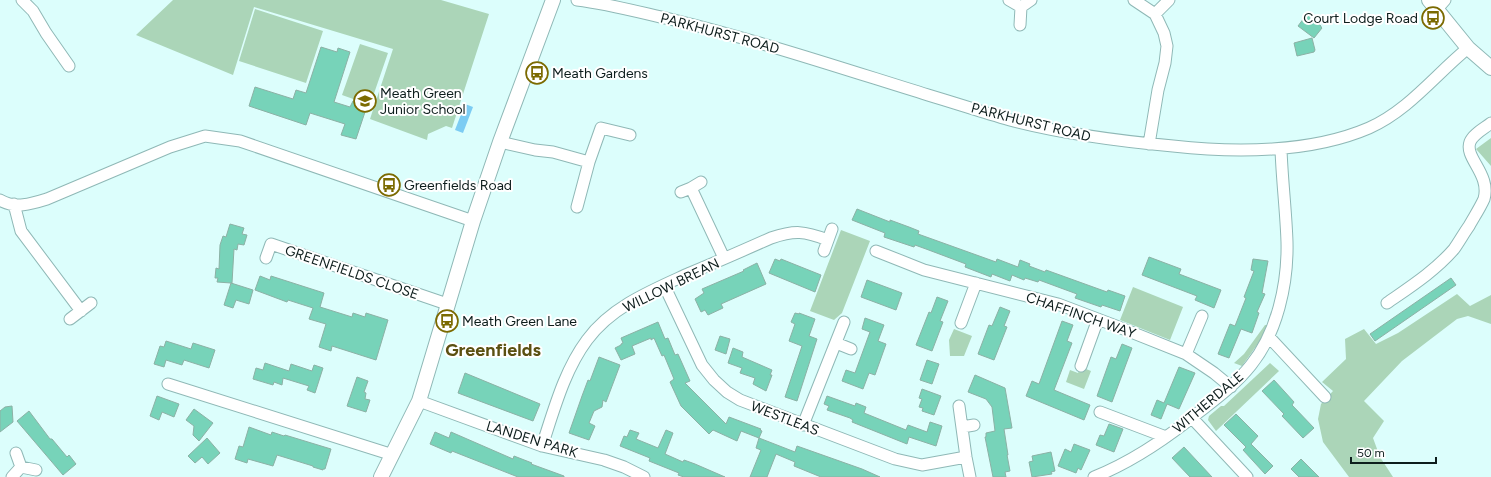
<svg xmlns="http://www.w3.org/2000/svg" width="1491" height="477" font-family="Figtree,sans-serif">
<style>
.green{fill:#abd5b8}
.water{fill:#7cccf3}
.building{fill:#77d3b9;stroke:#8cb1a5}
.lines{fill:none;stroke-linecap:round;stroke-linejoin:round}
.minor-casing{stroke:#8fb8b6;stroke-width:13}
.tertiary-casing{stroke:#8fb8b6;stroke-width:16}
.minor{stroke:#fff;stroke-width:11}
.tertiary{stroke:#fff;stroke-width:14}
.labels{text-anchor:middle;stroke-width:4;stroke-linejoin:round;paint-order:stroke}
.poi-label{font-size:14px;fill:#0d1d1c;stroke:#fff;text-anchor:start}
.street-label{font-size:14px;fill:#0d1d1c;stroke:#fff}
.district-label{font-size:18px;font-weight:bold;fill:#5b5011;stroke:#fff}
</style>
<rect width="100%" height="100%" fill="#dcfefc"/>
<path class="green" d="M173,0H441L489,14L452,128L446,126L428,134L427,140L370,119L393,49L254,7L233,75L136,35Z
M255,9L323,31L306,83L239,61Z
M360,44L388,53L370,105L342,95Z
M1491,138V166L1476,149Z
M841,230L870,241L842,313L834,320L810,311Z
M1133,287L1183,307L1170,340L1120,320Z
M1457,294L1470,306L1491,295V324L1468,316L1457,319L1402,361L1364,401L1384,421L1373,438L1380,457L1393,477H1349L1323,442L1318,419L1321,404L1333,391L1322,382L1346,359L1345,339L1364,329L1376,344L1398,333Z
M1265,325H1267L1262,338L1242,366L1234,363L1244,354Z
M954,329L972,336L964,356H950L949,340Z
M1270,363L1279,371L1216,431L1208,420L1209,416L1221,406H1224Z
M1081,367L1091,371L1084,389L1066,382L1070,370L1078,373Z"/>
<path class="water" d="M465,104L473,107L463,133L455,130Z"/>
<path class="building" d="M1307,14L1321,26V27L1322,28L1314,38L1298,26Z
M1312,38L1315,50L1314,52L1297,56L1294,43Z
M321,47L337,52L338,48L350,52L334,102L350,107L353,101L367,106L356,139L341,135L345,124L310,113L306,125L249,106L255,87L293,99L296,90L306,93Z
M857,209L890,222V220L909,227L919,231L918,234L996,262L997,259L1018,267L1020,260L1030,264L1029,266L1045,272L1046,270L1107,292L1108,290L1125,296L1120,311L1102,305L1101,307L1075,298L1077,294L1039,280L1038,282L1025,278L1024,280L1012,275L1010,281L992,274L991,277L965,267L966,264L926,249L915,245L914,247L884,237L885,233L852,220Z
M230,224L244,228L242,234L247,235L244,245L238,244L237,250L234,249L232,283H231L253,290L249,304L236,300L233,308L224,305L231,283L217,282L218,278H215L216,268L219,269L220,245L223,236L226,237Z
M1149,257L1181,269L1179,274L1221,290L1214,308L1195,300L1197,296L1142,275Z
M775,259L780,261L781,259L821,275L815,292L769,273Z
M1253,259L1268,261L1262,293L1265,294L1257,312L1259,313L1252,333L1241,329L1229,358L1218,354L1230,324L1235,326L1246,298L1244,297L1254,271L1251,270Z
M757,263L766,284L721,304L723,308L708,315L705,310L701,312L695,299L704,293L702,289L744,271L743,270Z
M260,276L270,280L271,276L324,293L320,307L352,317L353,313L365,317L366,313L388,320L376,360L332,346L331,351L319,347L326,324L309,319L313,308L288,300L287,302L255,290Z
M1451,278L1456,285L1375,341L1370,334Z
M867,280L902,293L896,310L861,297Z
M937,297L948,301L940,321L943,322L932,351L916,345L929,312L931,313Z
M1000,307L1010,311L1004,326L1007,327L994,360L978,354L989,325L992,326Z
M795,313L799,314V313L815,319L809,336L817,339L797,401L785,397L802,346L789,341L795,324L791,322Z
M865,318L884,325L878,341L886,344L875,375L869,373L863,389L842,381L846,370L855,373L870,332L862,329Z
M1062,321L1073,325L1067,341L1072,343L1054,390L1090,405L1084,420L1026,396L1032,381L1039,384Z
M658,322L665,339L668,338L675,355L678,354L690,381L685,383L726,424L729,417L761,429L760,430L762,431L759,438L741,431L737,441L713,430L709,434L681,406L670,382L674,379L664,355L662,356L654,338L651,340V338L632,346L635,354L621,360L615,348L621,345V344L623,343L621,338Z
M720,336L730,339L726,354L715,350Z
M166,341L191,349L193,343L215,350L209,368L184,360L182,365L166,360L164,367L154,364L160,346L164,347Z
M1122,344L1132,348L1112,402L1097,396L1111,357L1116,359Z
M733,348L743,352L742,357L772,370L770,375H772L766,391L753,384L755,378L740,373L742,368L728,363Z
M599,357L620,365L606,402L603,400L602,407L594,411L589,423L595,426L589,440L569,433L582,396L588,380L590,381Z
M927,360L939,364L932,384L920,380Z
M265,363L289,371L291,364L312,371L314,365L323,368L315,393L307,390L309,386L283,378L282,385L274,382L273,385L253,379L256,368L263,370Z
M1179,367L1195,373L1179,409L1167,404L1161,419L1151,415L1157,400L1164,403Z
M465,373L540,404L533,421L458,393Z
M975,375L1005,388L1012,428L1004,429L1008,455H1007L1010,471L1005,472L1006,477H993L985,437H986V433L995,431L992,407L986,399L968,392Z
M357,377L368,381L364,392L366,393L365,399L370,400L366,412L347,406Z
M1274,380L1294,402L1292,405L1314,428L1303,438L1282,416L1284,414L1262,391Z
M922,389L941,396L934,415L922,411L923,408L919,407L922,399L919,398Z
M157,396L179,404L174,417L162,412L159,420L150,416Z
M827,396L855,406L856,403L866,407L864,413L906,430L908,425L927,432L930,422L942,426L936,446L909,437L907,444L852,422L853,420L850,418L827,410L829,406L824,404Z
M12,406L13,422L0,432V411L5,407Z
M194,409L213,423L199,441L193,435L194,426L186,420Z
M29,411L50,439H52L67,457L69,455L76,464L63,475L17,421Z
M1236,414L1258,436L1251,444L1273,466L1265,474L1243,450L1246,447L1224,425Z
M1109,424L1123,429L1114,452L1096,445L1100,435L1104,436Z
M249,427L271,435L272,432L284,436L285,435L331,449L325,469H323V470L313,467V466L277,455L273,466L248,459L247,463L235,459L239,446L243,447Z
M630,430L639,433L636,439L658,448L666,430L673,433L665,454L683,462L684,460L695,464L725,477H684L678,475L679,473L649,461L650,458L620,446L624,436L627,437Z
M435,432L449,438L451,432L513,459L514,456L532,463L531,464L564,476V477H518L452,451L451,453L430,444Z
M207,438L220,453L208,464L202,457L195,463L188,456Z
M759,438L795,452L797,446L862,469L880,477H821L794,466L795,462L776,454L767,477H750L761,450L756,448Z
M1074,444L1090,450L1081,470L1078,468L1076,473L1058,466L1065,449L1071,452Z
M1184,447L1212,477H1190L1172,458Z
M1051,452L1055,471L1051,472L1052,474L1032,477L1029,462L1033,461L1032,456Z
M1301,459L1319,477H1299L1291,469Z"/>
<g class="lines">
<g class="minor-casing">
<path id="minor" d="M22,0L33,11L46,33L69,66
M577,0C610,4 642,13 674,20C760,41 844,69 928,95C955,103 982,112 1010,120C1063,134 1118,141 1173,146C1235,153 1311,153 1369,128C1409,110 1435,75 1468,48
M1009,0L1021,7L1031,0
M1134,0L1155,14L1164,33L1167,46L1165,63L1158,90L1149,144
M1437,9L1445,0
M1155,14L1169,0
M1020,25L1021,7
M500,142L535,150L553,152L589,162
M691,188L701,182
M681,192L691,188L724,258
M0,200C15,209 31,204 47,199L170,147L205,136L240,141L473,221
M14,204L21,231L81,311
M577,207L589,162L601,128L630,135
M824,251L832,229
M876,251L924,270L1058,304L1116,326L1186,354L1214,373L1231,387
M266,258L271,244L447,304
M664,285L702,365L714,380L727,392L740,400L895,459L922,465L966,457
M1387,303C1410,287 1435,271 1454,249C1459,242 1464,233 1469,226C1474,217 1480,208 1484,199C1491,174 1464,158 1470,142C1473,134 1485,128 1491,123
M70,319L91,303
M961,323L976,283
M1269,337L1325,397
M836,343L851,349
M1186,354L1202,316
M1081,366L1098,319
M168,384L393,455
M419,401L542,446L604,460L624,467L644,477
M959,406L966,457L970,477
M1100,412L1166,437
M1192,418L1247,477
M803,425L844,322
M962,427L974,425
M542,446C554,410 564,371 587,340C612,306 653,290 690,273C717,262 744,250 771,238C795,230 804,231 828,240
M16,453L21,467L36,470
M12,477L21,467
M1094,477C1132,462 1167,438 1199,412C1217,398 1236,384 1251,365C1277,333 1288,284 1287,242C1286,211 1282,180 1281,149"/>
</g>
<g class="tertiary-casing">
<path id="tertiary" d="M1429,0L1468,48L1491,68
M381,477L419,401L473,221L500,142L553,0"/>
</g>
<use href="#minor" class="minor"/>
<use href="#tertiary" class="tertiary"/>
</g>
<defs>
<g id="bus-ring" transform="scale(1.15)"><circle r="9.5" fill="#fff" stroke="#7b6a01" stroke-width="1.5"/><path d="M-5-6H5V4H4V6H2V4H-2V6H-4V4H-5ZM-3.5-4V0h7V-4ZM-3.5 1.2v1.5H-2V1.2ZM2 1.2v1.5H3.5V1.2Z" fill="#7b6a01"/></g>
<g id="school-ring" transform="scale(1.15)"><circle r="9.5" fill="#fff" stroke="#7b6a01" stroke-width="1.5"/><path d="M0-5L7-2L0 1L-7-2ZM-4 1L0 2.5L4 1V4Q0 6-4 4Z" fill="#7b6a01"/></g>
</defs>
<g fill-rule="evenodd">
<use href="#bus-ring" x="1433" y="18"/>
<use href="#bus-ring" x="537" y="73"/>
<use href="#school-ring" x="365" y="101"/>
<use href="#bus-ring" x="389" y="185"/>
<use href="#bus-ring" x="447" y="321"/>
</g>
<g class="labels">
<g class="poi-label">
<text x="1418" y="23" text-anchor="end">Court Lodge Road</text>
<text x="552" y="78">Meath Gardens</text>
<text x="380" y="98">Meath Green<tspan x="380" dy="16">Junior School</tspan></text>
<text x="404" y="190">Greenfields Road</text>
<text x="462" y="326">Meath Green Lane</text>
</g>
<g class="street-label">
<text transform="translate(720 33) rotate(15)" y="5">PARKHURST ROAD</text>
<text transform="translate(1031 122) rotate(14)" y="5">PARKHURST ROAD</text>
<text transform="translate(352 272) rotate(19)" y="5">GREENFIELDS CLOSE</text>
<text transform="translate(671 285) rotate(-26)" y="5">WILLOW BREAN</text>
<text transform="translate(1081 315) rotate(19)" y="5">CHAFFINCH WAY</text>
<text transform="translate(1208 402) rotate(-40)" y="5">WITHERDALE</text>
<text transform="translate(785 418) rotate(21)" y="5">WESTLEAS</text>
<text transform="translate(532 439) rotate(17)" y="5">LANDEN PARK</text>
</g>
<g class="district-label">
<text x="493" y="356">Greenfields</text>
</g>
</g>
<path d="M1351 457v6h85v-6" fill="none" stroke="#0d1d1c" stroke-width="2"/>
<text x="1357" y="457" font-size="12" fill="#0d1d1c" stroke="#ffffff" stroke-width="3" paint-order="stroke">50 m</text>
</svg>
